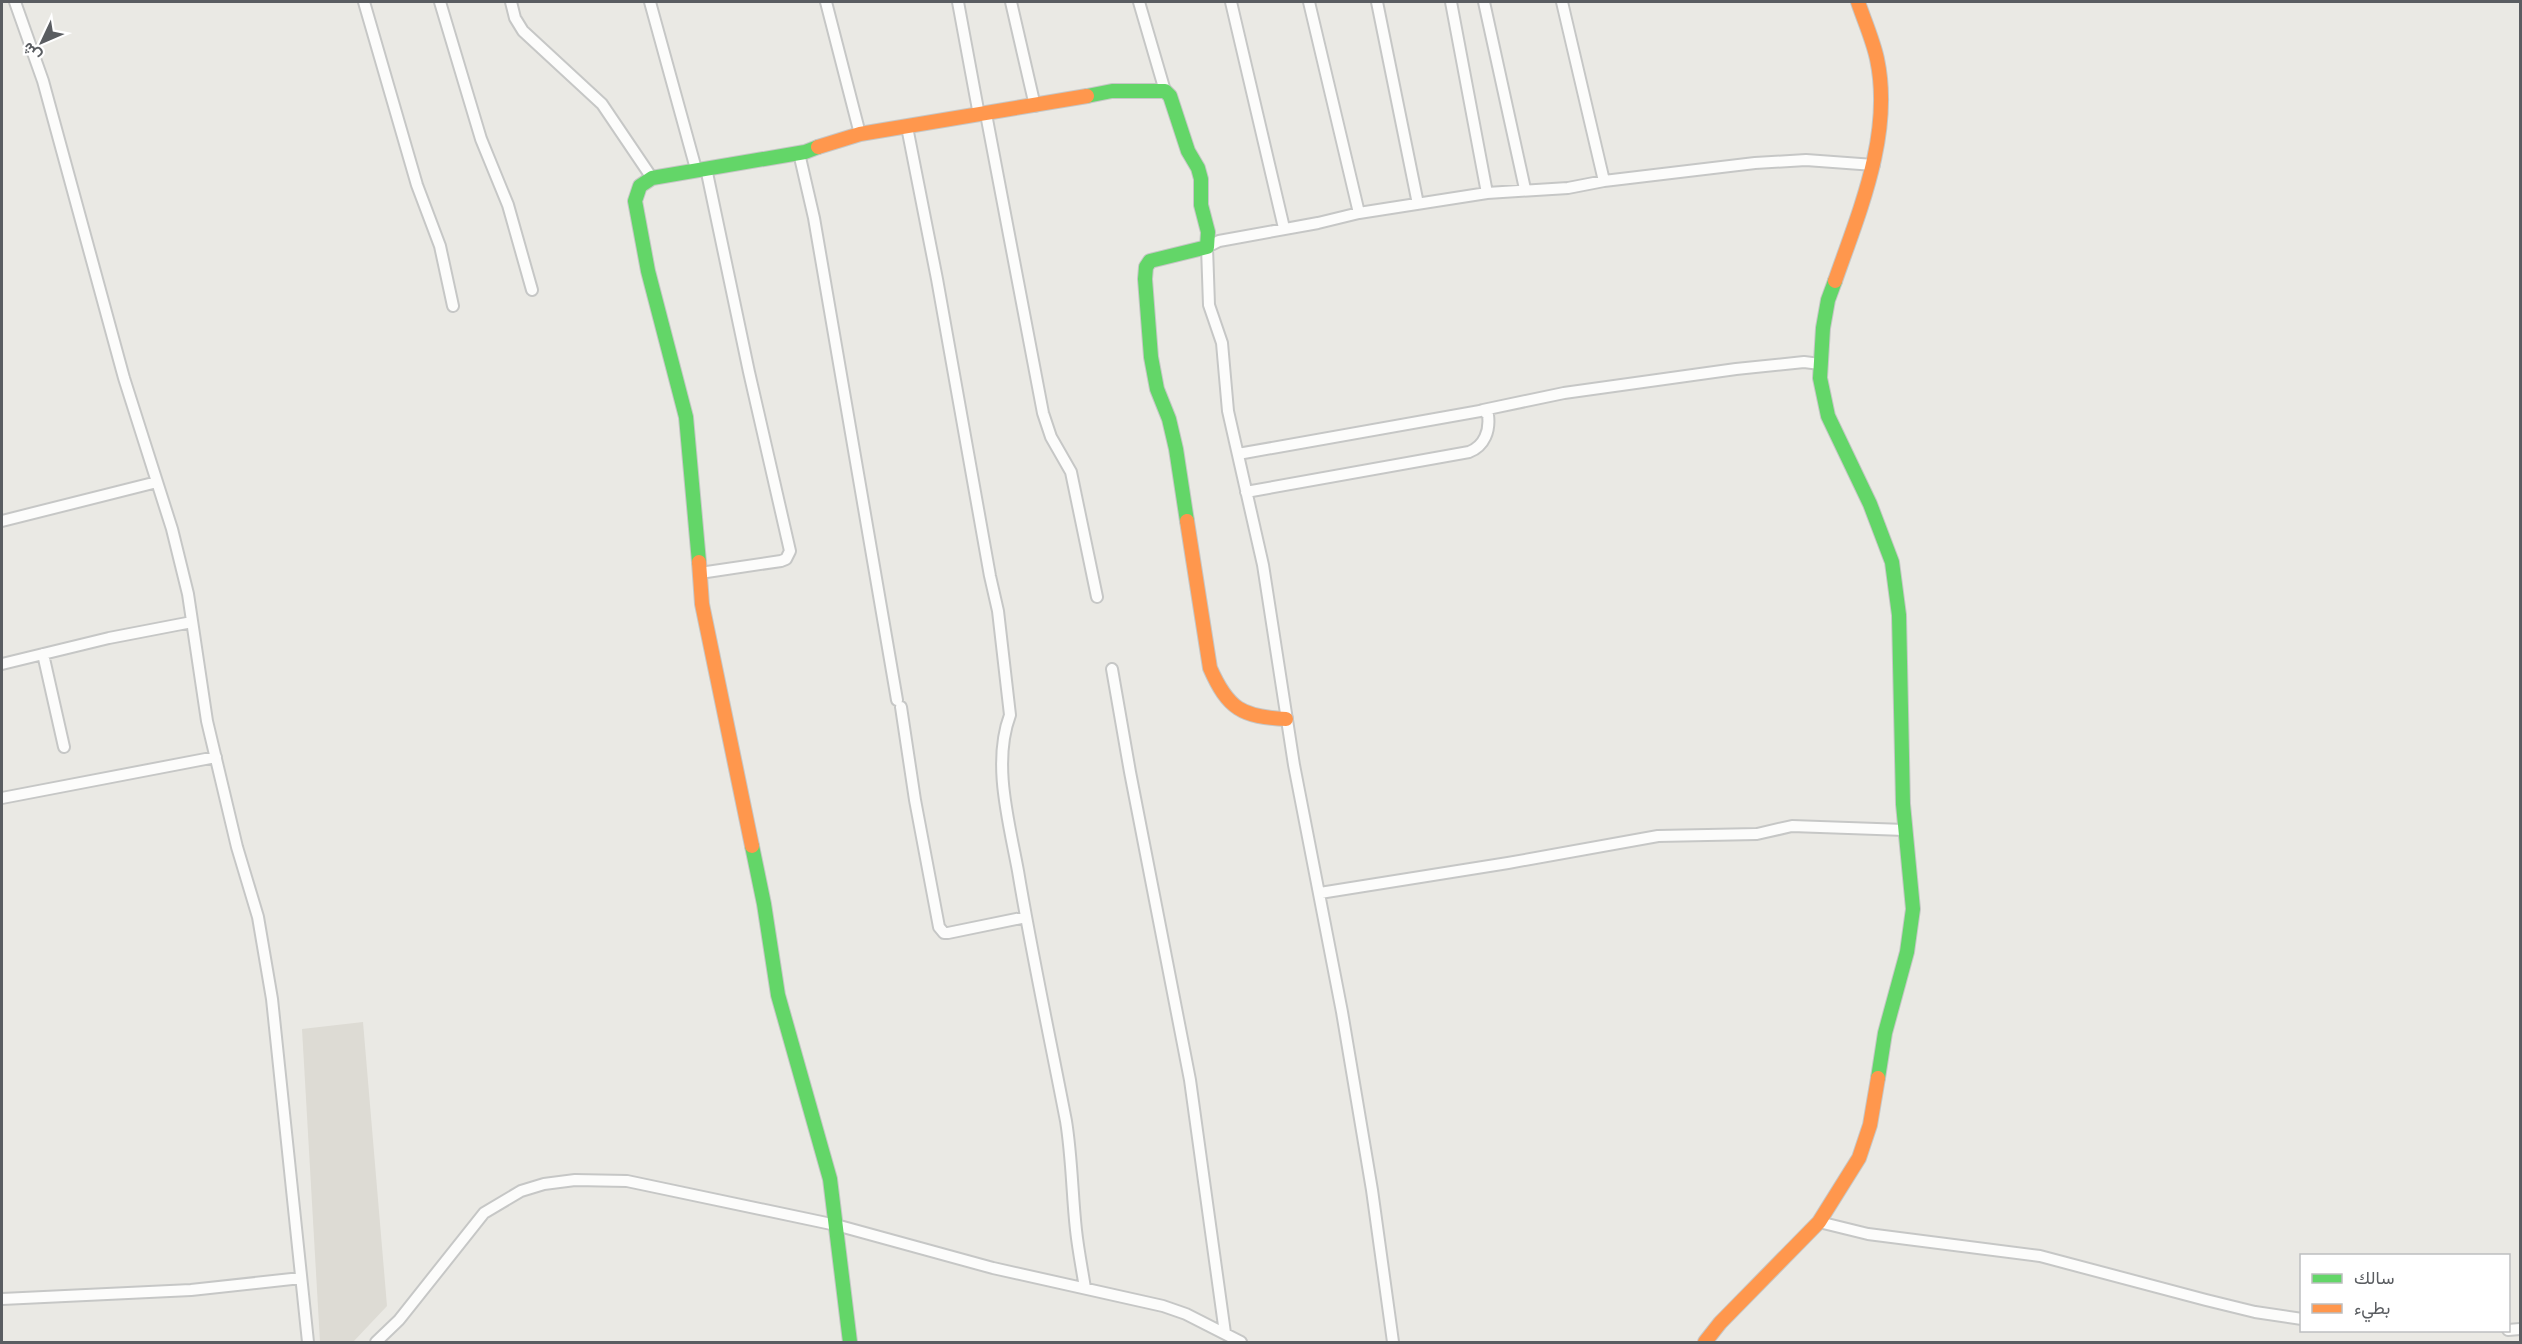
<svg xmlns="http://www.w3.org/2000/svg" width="2522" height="1344" font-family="Commissioner,Vazirmatn,sans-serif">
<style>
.education{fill:#dddbd4}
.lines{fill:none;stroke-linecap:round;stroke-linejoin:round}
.street-casing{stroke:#c6c7c6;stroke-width:14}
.fast-casing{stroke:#c6c7c6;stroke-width:16}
.slow-casing{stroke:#c6c7c6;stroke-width:16}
.street{stroke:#fcfcfb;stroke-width:10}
.fast{stroke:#63d668;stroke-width:14}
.slow{stroke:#ff974d;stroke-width:14}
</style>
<rect width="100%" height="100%" fill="#eae9e4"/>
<path class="education" d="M363,1022L387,1306L353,1342H320L302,1029Z"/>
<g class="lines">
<g class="street-casing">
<path id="street" d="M15,2L43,81L124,378L172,529L188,594L207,721L237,847L258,917L272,999L308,1342
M364,2L417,185L440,246L453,306
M440,2L481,139L508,205L532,290
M511,2L515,18L523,31L602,104L652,178
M650,2L696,169
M826,2L860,134
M958,2L979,115
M1011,2L1035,106
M1139,2L1165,91
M1231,2L1284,228
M1309,2L1359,213
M1377,2L1418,204
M1451,2L1487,193
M1484,2L1525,189
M1562,2L1604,181
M986,114L1043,413L1051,437L1071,472L1097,597
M907,127L937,279L990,576L998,611L1010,715C992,763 1009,822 1018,871C1032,955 1050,1038 1066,1121C1072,1158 1072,1194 1076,1230C1078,1249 1082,1269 1085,1288
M799,153L814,218L897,700
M1483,410L1564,393L1736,369L1804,362L1820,364
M1238,454L1480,411L1483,410L1488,415C1490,430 1485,446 1469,452L1246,492
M2,521L157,482
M700,573L781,561L786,559L790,551L749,372L706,168
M43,654L64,747
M2,664L109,638L192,622
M1112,669L1130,772L1190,1080L1225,1333
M901,707L915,800L939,927L944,933H948L1026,917
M2,798L216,757
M1320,893L1508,863L1658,836L1757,834L1792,826L1905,830
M1819,1222L1868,1234L2040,1256L2206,1300L2255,1312L2302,1319
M2,1299L191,1290L301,1278
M2508,1330L2520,1329
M376,1342L399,1320L484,1213L521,1191L544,1184L575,1180L627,1181L836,1225L993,1268L1163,1306L1186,1314L1241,1342
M1393,1342L1372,1190L1342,1012L1294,765L1263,565L1228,411L1222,343L1209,305L1207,247L1219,241L1318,223L1359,213L1487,193L1568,188L1604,181L1755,163L1806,160L1874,165"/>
</g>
<g class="fast-casing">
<path id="fast" d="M1087,96L1112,91H1165L1170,96L1188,151L1198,168L1201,179V205L1208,232L1207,247L1150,261L1146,267L1145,279L1151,357L1157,389L1169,419L1176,449L1187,521
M1835,281L1828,300L1823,328L1820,378L1828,416L1870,504L1892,562L1899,615L1903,804L1913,909L1907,952L1885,1033L1878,1078
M699,562L686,417L648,271L635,201L640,186L652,178L805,152L818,147
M752,846L764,904L778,995L830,1179L850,1342"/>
</g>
<g class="slow-casing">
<path id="slow" d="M818,147L860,134L1087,96
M1835,281C1859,212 1893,134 1877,59C1873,40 1864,20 1858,2
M1187,521L1210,668C1228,709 1242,717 1286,719
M699,562L702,604L752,846
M1705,1342L1720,1323L1819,1222L1859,1158L1870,1125L1878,1078"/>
</g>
<use href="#street" class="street"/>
<use href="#fast" class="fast"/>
<use href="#slow" class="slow"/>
</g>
<rect width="2522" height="1344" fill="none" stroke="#5a5d61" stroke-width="6"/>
<rect x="2300" y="1254" width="210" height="78" fill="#ffffff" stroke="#bdbec0" stroke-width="1.5"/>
<rect x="2312" y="1274" width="30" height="9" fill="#63d668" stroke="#bdbec0" stroke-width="1.5"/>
<text x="2354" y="1284" font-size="18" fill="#5a5d61">سالك</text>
<rect x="2312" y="1304" width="30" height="9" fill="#ff974d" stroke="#bdbec0" stroke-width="1.5"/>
<text x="2354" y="1314" font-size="18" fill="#5a5d61">بطيء</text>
<g transform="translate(42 42) rotate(226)" stroke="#ffffff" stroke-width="4.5" paint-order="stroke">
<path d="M0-4.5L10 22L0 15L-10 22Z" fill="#5a5d61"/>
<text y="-9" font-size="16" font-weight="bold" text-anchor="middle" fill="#5a5d61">ش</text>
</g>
</svg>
